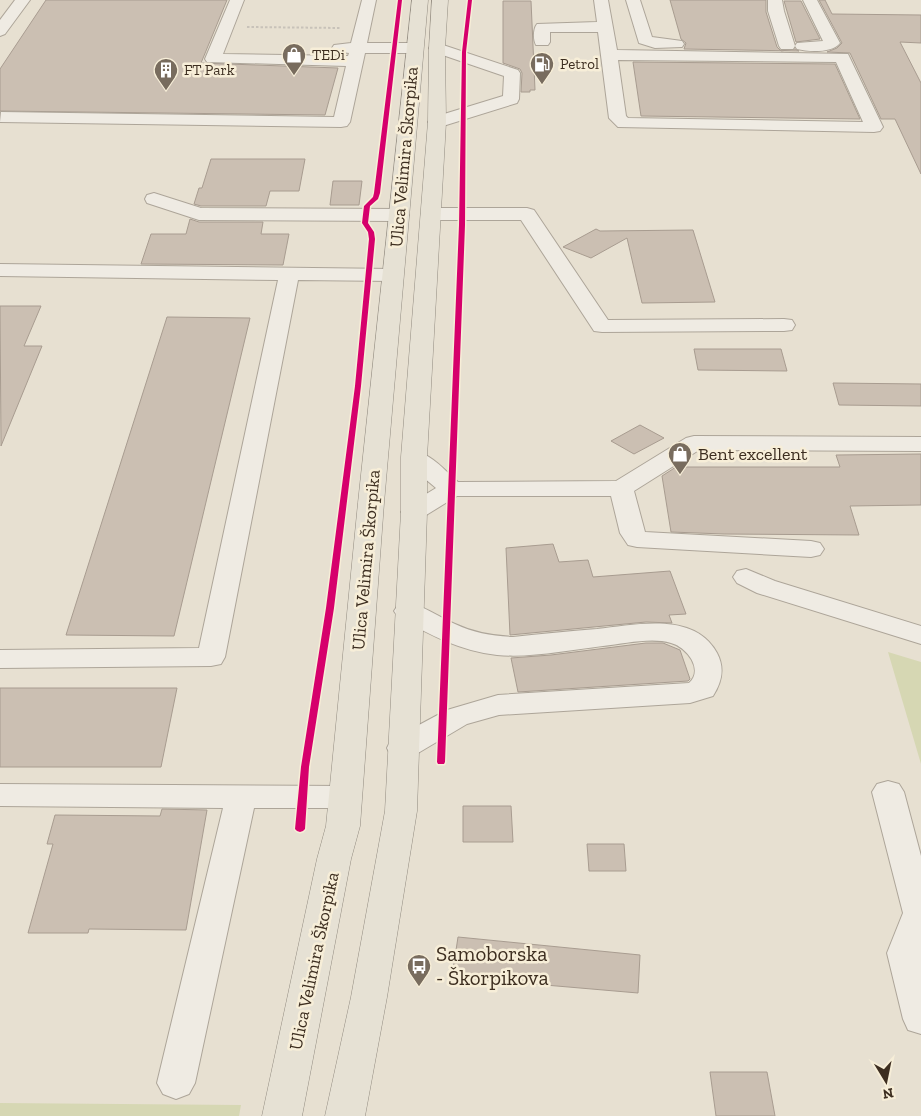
<svg xmlns="http://www.w3.org/2000/svg" width="921" height="1116" font-family="'Zilla Slab',serif">
<style>
.green{fill:#d6d7b3}
.building{fill:#cbbfb2;stroke:#a89c90}
.lines{fill:none;stroke-linecap:round;stroke-linejoin:round}
.minor-casing{stroke:#ada599;stroke-width:2}
.major-casing{stroke:#928b80;stroke-width:1}
.path{stroke:#c8c2b9;stroke-width:2;stroke-dasharray:2.5 2;stroke-linecap:butt}
.minor{fill:#efebe3;fill-rule:evenodd}
.major{fill:#e6e1d4;fill-rule:evenodd}
.cycleway-casing{stroke:#f7eed8;stroke-width:3}
.cycleway{fill:#d6006c;fill-rule:evenodd}
.labels{text-anchor:middle;stroke-width:5;stroke-linejoin:round;paint-order:stroke}
.far-poi-label{font-size:15px;fill:#3d2e20;stroke:#f7eed8;text-anchor:start}
.street-label{font-size:18px;fill:#3d2e20;stroke:#f7eed8}
.poi-label{font-size:18px;fill:#3d2e20;stroke:#f7eed8;text-anchor:start}
.near-poi-label{font-size:21px;fill:#3d2e20;stroke:#f7eed8;text-anchor:start}
</style>
<rect width="100%" height="100%" fill="#e7e0d1"/>
<path class="green" d="M888,652L921,662V764Z
M0,1103L241,1105L239,1116H0Z"/>
<path class="building" d="M46,0H227L201,63L338,68L325,115L0,111V69Z
M670,0H766V12L777,47L781,51L795,49L799,51L684,49L686,43L681,39Z
M819,0H825L832,14L921,15V43L900,42L921,83V174L895,119H881L850,53L827,52L837,48L842,43Z
M503,1H531L535,90H530V92H521L522,73L520,69L503,63Z
M784,1H801L820,39L796,42Z
M633,62L835,64L860,119L641,116Z
M211,159H305L299,191H270L266,206H201L194,204L199,188H202Z
M333,181H362L359,205H330Z
M190,219L199,222H263L261,234H289L283,265L141,264L151,234H186Z
M596,229L600,231L693,230L715,302L642,303L627,238L591,258L563,247Z
M0,306H41L24,346H42L1,446Z
M167,317L250,318L174,636L66,635Z
M694,349H781L787,371L698,370Z
M833,383L921,384V406L839,405Z
M640,425L664,438L634,454L611,441Z
M921,454V505L850,506L859,535L724,534L671,532L662,476L676,467H840L836,455Z
M553,544L559,562L588,560L593,577L670,571L686,614L669,615L672,623L646,622L510,635L506,548Z
M646,643H663L680,650L690,679L688,681L518,692L511,658L551,655Z
M0,688H177L161,767H0Z
M463,806H511L513,842H463Z
M162,809L207,810L186,930L89,929L88,933H28L53,844H47L55,815L160,816Z
M587,844H624L626,871H589Z
M458,937L640,955L638,993L452,977Z
M710,1072H767L775,1116H716Z"/>
<g class="lines">
<g class="minor-casing">
<path id="minor" d="M15,0H30L5,34L0,36V20Z
M230,0H244L223,54L348,56L349,53L334,51L332,48L334,45L351,43L362,0H376L367,43H415L421,45L423,48L421,51L415,53H365L350,122L347,126L341,127L0,122L1,112L334,117L346,66L207,62L205,59Z
M594,0H608L617,50L848,54L883,127L880,131L874,132L618,127L609,118L598,32H550V42L548,45H536C533,40 533,29 537,24L597,22ZM618,60L836,62L863,122L628,118L626,116Z
M626,0H640L652,37L682,41L684,44L682,47L655,48L639,43Z
M768,0H782L784,11L795,46L793,49H781L779,46L768,11Z
M803,0H817L840,43C833,53 809,52 797,49L795,46L797,43L823,41Z
M437,43L518,70L520,73L519,99L517,103L443,126L437,127L431,126L428,122L431,118L503,96L504,76L431,51L429,48L431,45Z
M154,193L201,208L399,209L406,211L409,215L406,219L399,221L199,220L147,203L145,199L147,195Z
M431,208H527L534,210L608,320L784,319L792,320L795,325L792,330L784,331L602,332L594,331L521,220H431L424,218L421,214L424,210Z
M0,264L393,269L400,271L403,275L400,279L393,281L298,280L225,657L221,664L211,666L0,668V650L199,648L278,280L0,276Z
M694,436L921,437V451L699,450L634,491L645,532L811,541L820,543L824,549L820,555L811,557L637,547L628,545L620,533L611,496H457L423,517L414,520L405,517L401,512L405,507L436,488L405,462L402,457L405,452C426,447 443,469 458,482L616,481L686,438Z
M746,569L775,581L921,626V644L757,593L737,583L733,577L737,571Z
M408,602C425,607 439,617 455,624C474,633 492,636 513,637C541,634 569,631 597,629C636,625 694,611 717,653C725,668 722,682 713,696L690,703L499,715L467,724L413,756L402,759L391,756L387,748L391,740L447,710L498,695L689,683C704,670 687,647 671,643C651,637 624,644 603,646C569,650 532,658 497,655C461,651 430,635 398,617L394,611L398,605Z
M888,781L899,784L904,792L921,856V1034L908,1030L903,1019L887,953L903,913L872,792L877,784Z
M0,784L345,786L356,789L361,797L356,805L345,808H254L195,1083L189,1094L176,1099L163,1094L157,1083L223,808L0,806Z"/>
</g>
<g class="major-casing">
<path id="major" d="M412,0H428L384,503L360,826L351,859L302,1116H262L317,859L326,826L358,503Z
M432,0H448L445,48L446,122L427,457V512L417,811L387,997L365,1116H325L351,997L385,811L401,512V457L428,122L429,48Z"/>
</g>
<path class="path" d="M247,27L341,28"/>
<use href="#minor" class="minor"/>
<use href="#major" class="major"/>
<g class="cycleway-casing">
<path id="cycleway" d="M398,0H402L380,193L378,199L370,206L368,223L374,232L375,239L361,386L334,608L309,767L305,829L303,831L300,832L297,831L295,829L301,767L326,608L355,386L369,239L368,232L362,223L364,206L373,197L374,193Z
M468,0H472L466,52L465,225L445,762L444,764H438L437,762L459,225L462,52Z"/>
</g>
<use href="#cycleway" class="cycleway"/>
</g>
<defs>
<g id="shop-pin" transform="scale(1.25)"><path d="M0 17L-7.5 6A9.5 9.5 0 1 1 7.5 6Z" fill="#786c5e" stroke="#f7eed8"/><path d="M-5-2.5h2.3a2.7 3.5 0 0 1 5.4 0H5L5.5 6h-11ZM-1.5-2.5h3a1.5 2.3 0 0 0-3 0Z" fill="#fff"/></g>
<g id="fuel-pin" transform="scale(1.25)"><path d="M0 17L-7.5 6A9.5 9.5 0 1 1 7.5 6Z" fill="#786c5e" stroke="#f7eed8"/><path d="M-5.5-6h7V0h2V4h1.3V-2.5L3-4.5l.8-.8L6-3V5H2.5V1h-1V6h-7ZM-4.2-4.7v3.2H.2V-4.7Z" fill="#fff"/></g>
<g id="building-pin" transform="scale(1.25)"><path d="M0 17L-7.5 6A9.5 9.5 0 1 1 7.5 6Z" fill="#786c5e" stroke="#f7eed8"/><path d="M-4-6H4V6H1V3H-1V6H-4ZM-2.5-4.3h1.7v1.8h-1.7ZM.8-4.3h1.7v1.8H.8ZM-2.5-1h1.7V.8h-1.7ZM.8-1h1.7V.8H.8Z" fill="#fff"/></g>
<g id="bus-pin" transform="scale(1.25)"><path d="M0 17L-7.5 6A9.5 9.5 0 1 1 7.5 6Z" fill="#786c5e" stroke="#f7eed8"/><path d="M-5-6H5V4H4V6H2V4H-2V6H-4V4H-5ZM-3.5-4V0h7V-4ZM-3.5 1.2v1.5H-2V1.2ZM2 1.2v1.5H3.5V1.2Z" fill="#fff"/></g>
</defs>
<g fill-rule="evenodd">
<use href="#shop-pin" x="294" y="55"/>
<use href="#fuel-pin" x="542" y="64"/>
<use href="#building-pin" x="166" y="70"/>
<use href="#shop-pin" x="680" y="454"/>
<use href="#bus-pin" x="419" y="966"/>
</g>
<g class="labels">
<g class="far-poi-label">
<text x="312" y="60">TEDi</text>
<text x="560" y="69">Petrol</text>
<text x="184" y="75">FT Park</text>
</g>
<g class="street-label">
<text transform="translate(404 157) rotate(-85)" y="6">Ulica Velimira Škorpika</text>
<text transform="translate(366 560) rotate(-85)" y="6">Ulica Velimira Škorpika</text>
<text transform="translate(314 961) rotate(-78)" y="6">Ulica Velimira Škorpika</text>
</g>
<g class="poi-label">
<text x="698" y="460">Bent excellent</text>
</g>
<g class="near-poi-label">
<text x="436" y="961">Samoborska<tspan x="436" dy="24">- Škorpikova</tspan></text>
</g>
</g>
<g transform="translate(886 1081) rotate(170)" stroke="#f7eed8" stroke-width="4" paint-order="stroke">
<path d="M0-4L9 19L0 12L-9 19Z" fill="#3d2e20"/>
<text y="-8" font-size="14" font-weight="bold" text-anchor="middle" fill="#3d2e20">N</text>
</g>
</svg>
